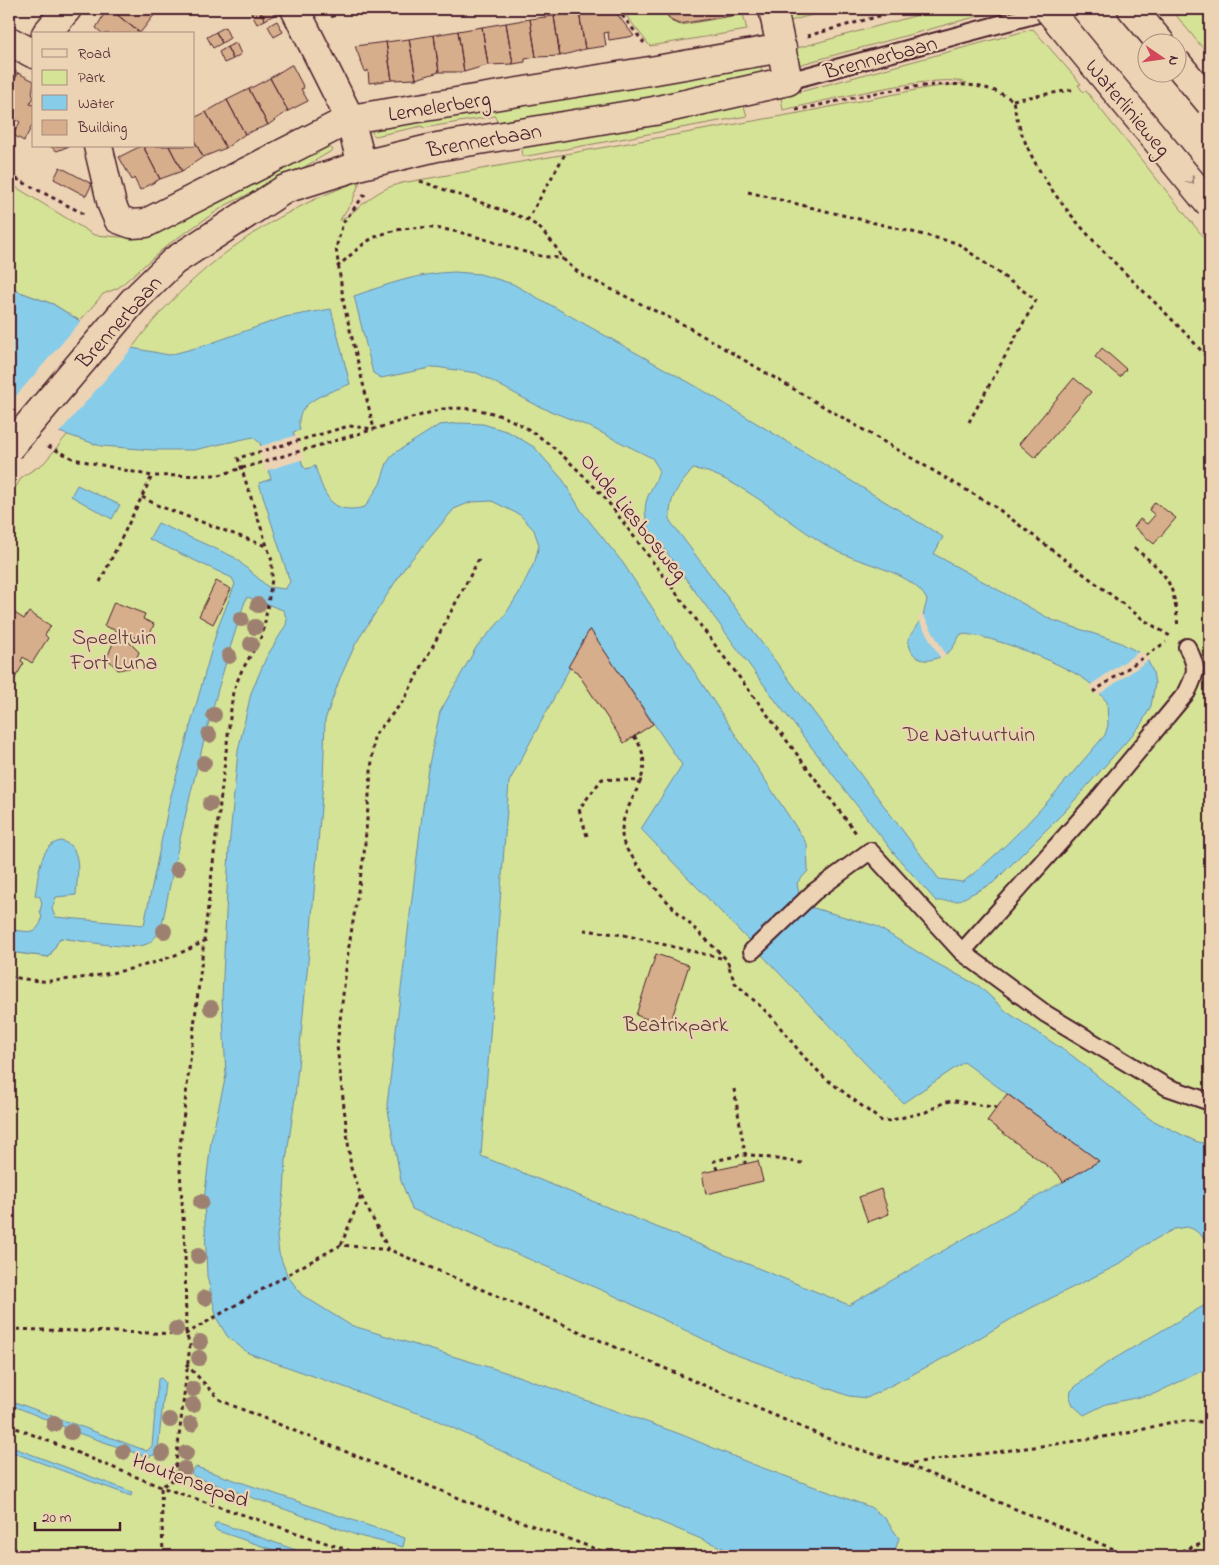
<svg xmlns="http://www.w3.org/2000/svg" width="1219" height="1565" font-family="'Indie Flower',sans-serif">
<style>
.green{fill:#d5e396;stroke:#908160}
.water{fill:#87cde9;stroke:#6f879d;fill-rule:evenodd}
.pier{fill:#ecd3b4}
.building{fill:#d6ae8c;stroke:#4a1f2b}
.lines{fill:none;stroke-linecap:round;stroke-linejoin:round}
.lane-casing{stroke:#4a1f2b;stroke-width:20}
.street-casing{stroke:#4a1f2b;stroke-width:31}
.primary-casing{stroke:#4a1f2b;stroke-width:31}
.path{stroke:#4a1f2b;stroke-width:3;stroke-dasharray:4 4;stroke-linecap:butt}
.lane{stroke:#ecd3b4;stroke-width:16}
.street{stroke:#ecd3b4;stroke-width:28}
.primary{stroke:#ecd3b4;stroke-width:28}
.street-bridge-casing{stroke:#4a1f2b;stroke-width:31;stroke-linecap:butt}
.primary-bridge-casing{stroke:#4a1f2b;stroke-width:31;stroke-linecap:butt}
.street-bridge{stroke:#ecd3b4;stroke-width:28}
.primary-bridge{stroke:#ecd3b4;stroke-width:28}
.tree{fill:#9e8071}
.oneway{stroke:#9b7970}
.labels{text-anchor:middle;stroke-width:4.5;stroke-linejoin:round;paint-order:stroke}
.street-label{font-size:22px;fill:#4a1f2b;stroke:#ecd3b4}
.park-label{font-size:22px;fill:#5f3c3b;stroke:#ecd3b4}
</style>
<rect width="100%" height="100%" fill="#ecd3b4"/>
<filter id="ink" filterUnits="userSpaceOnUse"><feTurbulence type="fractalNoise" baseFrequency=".02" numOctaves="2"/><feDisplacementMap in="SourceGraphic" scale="10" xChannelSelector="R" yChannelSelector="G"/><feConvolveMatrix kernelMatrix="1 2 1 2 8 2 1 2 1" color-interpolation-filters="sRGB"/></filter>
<g filter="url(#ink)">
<path class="green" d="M621,9H662L672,22L681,25L743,14L747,30L650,46Z
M783,9H834L786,22Z
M940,9H1004L798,65L794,49Z
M1171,9H1210V57Z
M1033,29L1081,84L1078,85L1083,92L1086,91L1097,105L1210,245V1556H9V952L49,957L60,938L133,947L9,930V498L22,477L44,463L137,350L132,348C189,270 269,213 360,181L352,202L339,221C364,207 371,191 402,183L799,113L926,88L967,83C937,72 821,102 783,110L781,97Z
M761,65L762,74L647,98L497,122L495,116L423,128L422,126L375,136L372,133L375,128Z
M744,106L747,116L522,157L521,146L639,128Z
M328,145L333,150L301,169L226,205L170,243L118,288L103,294L80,321L53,304L9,288V183L94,235L120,237L142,235Z"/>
<path class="water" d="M455,272L480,274L513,284L699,388L943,537L934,554L1052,620L1119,642L1138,652L1148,661L1153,672L1155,684L1151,706L1140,726L1066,810L993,883L958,901H936L897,857L778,704L664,549C651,539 641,515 647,499C650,489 658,480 659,469L652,458L590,427L538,406L477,373L435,367L381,378L373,373L354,296C389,284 418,273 455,272ZM693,469C732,472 795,528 831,548C858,564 912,570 927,600L923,616L908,639C911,663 928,665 947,653C953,650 957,639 961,634C990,634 1071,666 1092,685C1098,690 1102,697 1107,702L1108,725L1105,735C1060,787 1018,840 963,882L939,879L670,521C669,495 678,488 693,469Z
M9,288L53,304L80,321L132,348L169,355L203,346L285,317L331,309L350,384C329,393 292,401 300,430L293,432L303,466L306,469L315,466C324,494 330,516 365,507L380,484L387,463L393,454L439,425L460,423L483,424L509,432L534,447L563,480L582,512L623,563L807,844L808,871L797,883L799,894L750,942L641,829L682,765L590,630L509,782L481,1156L849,1305L1099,1161L964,1062L903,1103L761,954L810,907L876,926L934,962L979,986L1007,1012L1074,1057L1150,1119L1195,1141L1210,1145V1248L1201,1235L1193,1229L1187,1227L1174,1229L1145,1245L1118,1265L1023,1312L961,1349L867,1398L849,1396L734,1354L615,1296L412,1209L401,1181L387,1105L427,774L440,712L477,646L503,618L519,593L535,561L539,545L534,530L520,515L492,501L471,502L454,509L405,567L356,643L340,678L325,720L323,782L310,941L295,1098L286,1161L284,1192L277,1237L279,1253L287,1275L302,1295L350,1325L518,1376L680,1434L752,1464L870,1507L885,1518L899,1538L896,1548L891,1556H742L581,1489L432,1418L248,1353L227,1336L217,1319L207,1276L204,1201L211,1141L226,1075L222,998L229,848L238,751L251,693L266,658L286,625L287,619L283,610L247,597L243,607C209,712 182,821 161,930C157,935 153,941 147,944C131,951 79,940 60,938L49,957L9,952V930L34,932C40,925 44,920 40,911L42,903L40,897L35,895C39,877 38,845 61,841C84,846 77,877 76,895L56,897L52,909L55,917L144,925L170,799L217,630L235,584L232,578L149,539L158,523L234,557L268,587L285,589L290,582L259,483L271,479L260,443L253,437L194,450H153L101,446L59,432L9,402Z
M77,485L120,505L112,519L71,496Z
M1210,1302V1367L1154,1394L1106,1404L1084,1415L1073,1405L1070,1397L1071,1391L1076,1386L1107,1363Z
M161,1378L165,1382L158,1449L154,1455L147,1457L81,1434L9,1404V1400L147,1451L152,1446L158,1379Z
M9,1446L132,1492L131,1496L9,1451Z
M196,1467L405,1538L403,1547L359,1536L195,1477L191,1473Z
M215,1523H219L313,1556H291L218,1531L214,1528Z"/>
<path class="pier" d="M82,320L134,346L58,434L9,404Z
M297,435L304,459L265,471L258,447Z
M922,613L946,655L941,659L918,619Z
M1140,651L1150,659L1097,696L1089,686Z"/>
<path class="building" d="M107,9H110L140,33L103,34L96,28Z
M110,9H148L155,14L140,33Z
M259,9H270L274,15L265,20Z
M259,9L265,20L257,24L251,13Z
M599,9H613L634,36L609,40L608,32L604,33L606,46L585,49L579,12Z
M662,9H731L736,15L679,24L672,21Z
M579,12L585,49L560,56L554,16Z
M554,16L560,56L536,57L530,19Z
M530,19L536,57L525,59V62L513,64L506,23Z
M277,21L283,32L274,37L268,26Z
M506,23L513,64L488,65L482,27Z
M225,27L230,38L222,43L216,32Z
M482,27L488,65L464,72L458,31Z
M458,31L464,72H439L434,35Z
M216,32L222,43L213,48L207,37Z
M434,35L439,72L416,79L409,39Z
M409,39L416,79L392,80L386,42Z
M386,42L392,80L369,83L368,70L365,72L355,46Z
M236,43L241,54L233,59L227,47Z
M227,47L233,59L224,63L219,52Z
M291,65H292L304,88L301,89L308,101L288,111L270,78Z
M9,68L18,73L9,90Z
M18,73L34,81L32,94L34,97L30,104L34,105V122L24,141L13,135L20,122L9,116V90Z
M270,78L288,111L268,125L249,89Z
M249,89L268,125L245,134L227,100Z
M227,100L245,134L226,148L206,112Z
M206,112L226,148L203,157L194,140V118Z
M194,140L203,157L182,171L169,146H194Z
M50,146H69L57,151Z
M141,146H143L160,179L140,190L134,178L132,180L119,157Z
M143,146H169L182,171L160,179Z
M60,167L92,184L86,196L54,179Z
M1102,348L1126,369L1120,377L1095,357Z
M1074,378L1091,392L1035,458L1019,444Z
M1155,502L1176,518L1154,544L1134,527L1140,519L1147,524L1155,515L1149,510Z
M216,581L231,589L213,624L199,616Z
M114,602L145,614L143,619L154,624L147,642L104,626Z
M10,610L24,619L29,612L51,626L45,635L48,638L32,663L23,657L21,661L24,663L9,688Z
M590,629L653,724L624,743L577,672L568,667Z
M128,641L139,652L133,667L118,670L107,658L113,643Z
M656,954L689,965L669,1027L636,1015Z
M1007,1094L1099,1161L1063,1182L1058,1174L987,1121Z
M758,1161L763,1181L706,1194L702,1173Z
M881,1189L889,1214L868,1222L859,1197Z"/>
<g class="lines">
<g class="lane-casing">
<path id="lane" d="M788,81L1056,9
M752,951L814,892L870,851L962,952L1046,1014L1167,1087L1210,1102
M962,952L1095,803L1187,692C1197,672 1198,667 1187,647"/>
</g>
<g class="street-casing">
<path id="street" d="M295,9L350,119L362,165
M46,34L67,9
M9,41L34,54
M98,146L112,205L118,219L132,224L146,223L350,119L656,70L782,48
M63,384L133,301L174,261L285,189L362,165L437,147L654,111L788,81L773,9"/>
</g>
<g class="primary-casing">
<path id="primary" d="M1132,9L1160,42"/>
</g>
<path class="path" d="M617,9L644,43
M331,17L348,9
M807,36L905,9
M1013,100L1076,89
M796,110C848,100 938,74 989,89C997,91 1005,96 1013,100C1030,206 1146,283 1210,361
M9,175L86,215
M420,181L519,216L538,226L553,243L563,259L580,274L686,326L997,508L1144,620L1170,636
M748,192L957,243L1036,300L969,422
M365,194L343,223L336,248L344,305L374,429
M527,221L565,154
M337,267C348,258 360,245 373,238C428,213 479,239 532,254C542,257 553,257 563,259
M48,446L74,459L152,476L219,475L442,409C514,401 559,450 605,498L856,833
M142,497L159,506L266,546
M1134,548C1170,575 1174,584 1178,628
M100,582L152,476
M1093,692L1166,642
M634,736C665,779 611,806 624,844C626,850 632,856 635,861C659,898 694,927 726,959L730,967
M587,836L579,809L602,779L642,781
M584,930L624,935L725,959
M729,967L735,983L771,1016L804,1057L825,1078L883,1122L926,1112L945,1102L956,1101L997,1108
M9,977C22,978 37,982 51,981C101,977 163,966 206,940
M734,1089L745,1154L802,1163
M717,1170L714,1161L745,1154V1164
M341,1245L361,1196
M389,1250L361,1196L351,1168L337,1046L348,952L364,855L374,736L404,700L479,559
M9,1329L186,1334L299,1268L341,1245L390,1250L836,1442L905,1464L1131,1556
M186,1364L219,1399L229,1404L476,1505L615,1556
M9,1425L161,1487L365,1556
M905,1464C977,1454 1049,1446 1121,1434C1154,1429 1176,1415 1210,1424
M163,1556L161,1487L174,1479L190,1345L186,1334L185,1247L179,1155L233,692L241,672L263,634L272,579V561L238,458L349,426L374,429
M1166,1556L1210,1541"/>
<use href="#lane" class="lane"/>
<use href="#street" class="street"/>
<use href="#primary" class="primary"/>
<g class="street-bridge-casing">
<path id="street-bridge" d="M9,448L63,384"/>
</g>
<g class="primary-bridge-casing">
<path id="primary-bridge" d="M1048,9L1210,205
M1176,62L1210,103"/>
</g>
<use href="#street-bridge" class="street-bridge"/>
<use href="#primary-bridge" class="primary-bridge"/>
</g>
<g class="tree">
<circle cx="258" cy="605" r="8"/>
<circle cx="241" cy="619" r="8"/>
<circle cx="255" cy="627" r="8"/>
<circle cx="251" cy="644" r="8"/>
<circle cx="229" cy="656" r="8"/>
<circle cx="214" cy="715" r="8"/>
<circle cx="209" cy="735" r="8"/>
<circle cx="204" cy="763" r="8"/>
<circle cx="210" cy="804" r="8"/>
<circle cx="177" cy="869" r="8"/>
<circle cx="164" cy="931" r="8"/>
<circle cx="211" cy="1008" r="8"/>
<circle cx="201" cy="1202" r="8"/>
<circle cx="198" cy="1256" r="8"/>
<circle cx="205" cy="1298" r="8"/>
<circle cx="176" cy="1329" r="8"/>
<circle cx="200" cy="1342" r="8"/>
<circle cx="199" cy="1358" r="8"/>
<circle cx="193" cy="1389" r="8"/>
<circle cx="193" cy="1405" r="8"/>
<circle cx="170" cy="1420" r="8"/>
<circle cx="54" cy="1424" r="8"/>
<circle cx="191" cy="1424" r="8"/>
<circle cx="71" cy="1432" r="8"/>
<circle cx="123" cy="1452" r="8"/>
<circle cx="162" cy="1453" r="8"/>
<circle cx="186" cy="1453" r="8"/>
<circle cx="184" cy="1469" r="8"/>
</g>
<defs><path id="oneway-chevron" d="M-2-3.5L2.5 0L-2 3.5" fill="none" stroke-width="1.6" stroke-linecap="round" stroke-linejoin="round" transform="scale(1.25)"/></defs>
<use class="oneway" href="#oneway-chevron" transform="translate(1191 181) rotate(50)"/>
</g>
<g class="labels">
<g class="street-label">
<text transform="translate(880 56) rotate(-15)" y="8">Brennerbaan</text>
<text transform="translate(439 105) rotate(-9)" y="8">Lemelerberg</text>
<text transform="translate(1129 107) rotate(50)" y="8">Waterlinieweg</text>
<text transform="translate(484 139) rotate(-10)" y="8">Brennerbaan</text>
<text transform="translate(118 321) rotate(-48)" y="8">Brennerbaan</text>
<text transform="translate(635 516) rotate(51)" y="8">Oude Liesbosweg</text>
<text transform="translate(191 1479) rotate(20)" y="8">Houtensepad</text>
</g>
<g class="park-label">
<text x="114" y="644">Speeltuin<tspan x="114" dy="25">Fort Luna</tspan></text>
<text x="969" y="741">De Natuurtuin</text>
<text x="676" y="1031">Beatrixpark</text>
</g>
</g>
<rect width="1219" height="1565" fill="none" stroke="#ecd3b4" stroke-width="30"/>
<rect x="15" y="15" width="1189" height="1535" fill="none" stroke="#4a1f2b" stroke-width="2" filter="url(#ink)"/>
<rect x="32" y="32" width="162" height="115" fill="#ecd3b4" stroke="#ab8b7d"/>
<rect x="42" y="49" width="25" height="8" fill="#ecd3b4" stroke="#ab8b7d"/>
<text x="78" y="58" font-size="15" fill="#4a1f2b">Road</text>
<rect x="42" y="70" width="25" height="15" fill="#d5e396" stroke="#ab8b7d"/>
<text x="78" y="82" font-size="15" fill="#4a1f2b">Park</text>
<rect x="42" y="95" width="25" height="15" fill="#87cde9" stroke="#ab8b7d"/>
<text x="78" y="108" font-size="15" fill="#4a1f2b">Water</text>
<rect x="42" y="120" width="25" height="15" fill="#d6ae8c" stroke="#ab8b7d"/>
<text x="78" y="132" font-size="15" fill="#4a1f2b">Building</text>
<g transform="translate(1162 58) rotate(103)"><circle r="24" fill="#ecd3b4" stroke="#ab8b7d"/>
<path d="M0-4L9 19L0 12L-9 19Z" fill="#d1495b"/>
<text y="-8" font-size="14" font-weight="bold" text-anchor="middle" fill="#4a1f2b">N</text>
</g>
<path d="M35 1522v8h85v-8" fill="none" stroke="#4a1f2b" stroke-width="2.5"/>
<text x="42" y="1522" font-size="15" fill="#4a1f2b" stroke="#ecd3b4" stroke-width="4" paint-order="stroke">20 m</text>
</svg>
